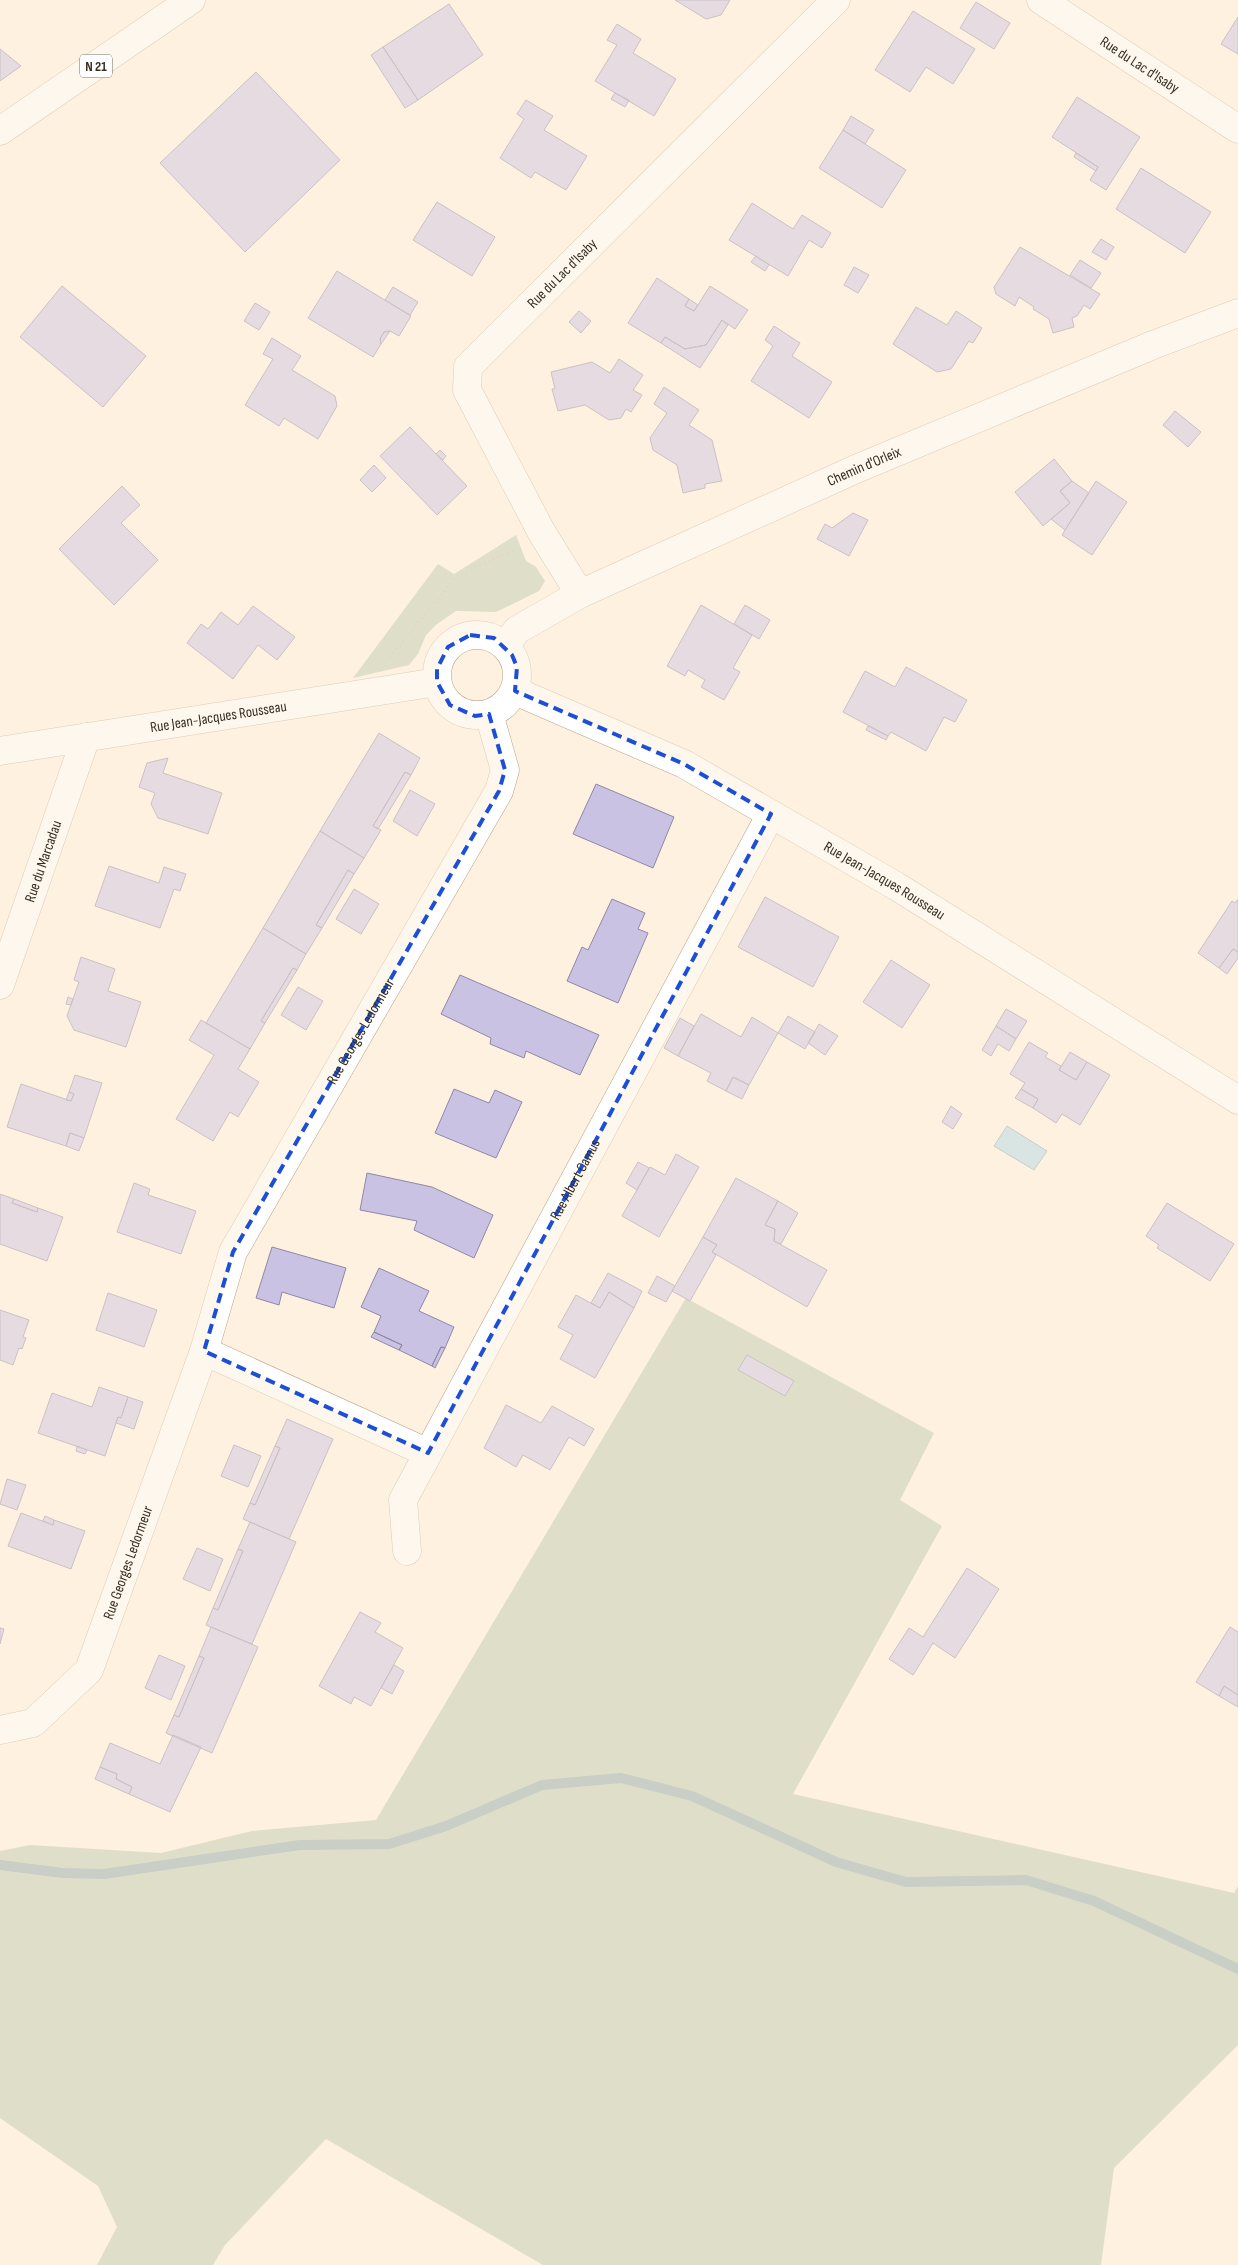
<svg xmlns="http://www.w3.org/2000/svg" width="1238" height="2265" font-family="'Sofia Sans Condensed',sans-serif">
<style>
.green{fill:#bbcaaf}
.water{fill:#acd7e6;stroke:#89a4ab}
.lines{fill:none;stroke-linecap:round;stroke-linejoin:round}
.stream{stroke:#89a4ab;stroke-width:10}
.building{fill:#c9c2e3;stroke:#8f88a7}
.minor-casing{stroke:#b7a386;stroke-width:29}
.major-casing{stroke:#b7a386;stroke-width:29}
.path{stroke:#bfb3a3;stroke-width:3;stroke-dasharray:1 4;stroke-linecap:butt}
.minor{stroke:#fff;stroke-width:28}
.major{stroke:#fff;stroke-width:28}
.marked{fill:none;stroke:#1d4ed8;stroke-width:4;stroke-dasharray:10 6;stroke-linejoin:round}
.labels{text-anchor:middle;stroke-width:4;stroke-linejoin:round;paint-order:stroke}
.shield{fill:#fff;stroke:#726d64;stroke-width:1}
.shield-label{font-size:14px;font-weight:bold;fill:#362e22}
.street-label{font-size:15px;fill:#362e22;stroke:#fff}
</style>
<rect width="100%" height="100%" fill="#fef1df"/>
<path class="green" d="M516,535L526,561L536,567L545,581L539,591L496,612L456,611L437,624L426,635L418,654L409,665L353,678L438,564L454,574Z
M686,1298L934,1433L900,1500L942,1526L793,1794L1234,1893L1238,1886V2045L1114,2168L1101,2265H543L326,2139L225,2245L213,2265H97L117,2227L98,2186L0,2118V1851L30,1845L161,1853L252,1831L376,1820Z"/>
<path class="water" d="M1007,1126L1047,1151L1034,1170L994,1146Z"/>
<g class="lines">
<path class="stream" d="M0,1865L63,1873L104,1874L300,1845L389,1844L446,1826L542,1785L621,1778L692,1796L836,1862L906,1882L1026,1880L1094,1901L1238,1969"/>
</g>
<path class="building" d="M675,0H730L721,15L706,19Z
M976,2L1010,23L994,49L960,28Z
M449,4L483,55L418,100L383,47Z
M913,11L975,49L953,84L926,67L910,92L875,70Z
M1238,17V54L1221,44Z
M617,24L641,39L633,53L676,79L654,116L595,81L617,45L607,40Z
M383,47L418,100L405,108L371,55Z
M0,49L21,66L0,81Z
M256,72L340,160L245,252L160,163Z
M615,93L629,100L625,107L611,99Z
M1077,97L1140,137L1106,190L1090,180L1098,167L1052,137Z
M526,100L553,116L544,130L587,156L566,190L535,172L531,178L500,158L524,119L517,114Z
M851,116L874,130L865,144L843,130Z
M843,130L906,170L882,208L819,168Z
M1076,153L1098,167L1096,171L1074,157Z
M1141,168L1211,212L1185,253L1116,209Z
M437,202L495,237L472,276L413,240Z
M752,203L793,229L802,215L831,233L822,248L809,240L788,276L729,240Z
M1101,239L1114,247L1106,260L1092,252Z
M1020,247L1100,294L1090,309L1084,305L1077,316L1072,318L1074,327L1053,333L1049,319L1033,309L1034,307L1019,297L1015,306L996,294L994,287Z
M756,256L769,265L765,271L751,262Z
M1080,260L1101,273L1091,288L1070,275Z
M854,267L869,275L858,293L844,285Z
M337,271L411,316L399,336L390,331L384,332L380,339L381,344L373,357L308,318Z
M657,278L689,299L685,306L694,311L710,286L748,310L735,329L722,320L706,345L685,349L665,337L661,343L628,323Z
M62,286L146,356L103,407L20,337Z
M393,287L418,302L410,315L385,300Z
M689,299L698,305L694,311L685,306Z
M255,303L270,312L259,330L244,321Z
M916,307L947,325L956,311L982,328L973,343L969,341L951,369L937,372L893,344Z
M579,311L591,321L581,333L569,322Z
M722,320L728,325L700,368L661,343L665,337L685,349L706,345Z
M774,326L800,343L792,356L832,382L809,418L751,381L773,346L765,340Z
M390,331L381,344L380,339L384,332Z
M272,338L301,356L292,370L335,396L337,406L318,439L284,418L279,426L245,405L273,359L263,354Z
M619,359L643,375L633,390L642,395L631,412L626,409L621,418L609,420L585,405L558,411L552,389H555L551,372L592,362L610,373Z
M664,387L699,410L689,425L712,440L722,481L705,484V488L683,493L677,465L653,450L650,438L667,413L654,404Z
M1175,411L1201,432L1188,447L1163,425Z
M410,427L467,486L437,515L380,456Z
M440,450L446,456L443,460L436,454Z
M1054,459L1072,481L1060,491L1070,503L1043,526L1015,492Z
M374,465L386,478L372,492L360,480Z
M1072,481L1089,493L1065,530L1051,519L1070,503L1060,491Z
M1096,481L1127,502L1092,555L1062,535Z
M122,486L140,505L121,523L158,560L114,605L59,549Z
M853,513L868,520L849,556L817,539L825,524L832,528Z
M701,605L752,635L733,668L740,672L724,700L701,687L705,680L688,670L685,676L667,666Z
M745,605L770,620L759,639L734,624Z
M253,606L295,637L277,660L258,645L233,679L187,643L201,624L208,629L221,612L238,625Z
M906,667L967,700L955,722L944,717L926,751L891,732L888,736L843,712L865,671L895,687Z
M868,726L888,736L886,740L866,730Z
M379,733L420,758L411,775L405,772L373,826L381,830L364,858L320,831Z
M168,758L163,773L222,793L208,834L158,818L151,804L155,793L139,787L147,763Z
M405,772L411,775L378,829L373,826Z
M596,784L674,817L653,868L573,834Z
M410,790L435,804L417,836L393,821Z
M320,831L364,858L354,874L348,870L316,925L322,928L306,954L263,928Z
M109,866L159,883L164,867L186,874L180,891L174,889L160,928L95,906Z
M348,870L354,874L322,928L316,925Z
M354,889L379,904L361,934L336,919Z
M765,897L839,937L813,987L738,947Z
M612,899L645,913L638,929L648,933L618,1003L567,981L582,947L588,950Z
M1238,899V952L1233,949L1219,968L1198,953L1232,901L1235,903Z
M263,928L306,954L297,970L293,968L261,1021L265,1023L250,1049L206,1023Z
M1233,949L1238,952V958L1227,974L1219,968Z
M81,957L115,969L108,991L141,1002L126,1047L74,1030L67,1016L79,982L74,980Z
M891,960L930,985L902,1028L863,1002Z
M293,968L297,970L265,1023L261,1021Z
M460,975L599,1035L580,1075L526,1051L524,1058L490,1044L491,1038L441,1014Z
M298,987L323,1001L306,1030L281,1015Z
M68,997L73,999L71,1005L66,1004Z
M1006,1009L1027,1021L1016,1039L996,1026Z
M701,1014L741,1037L752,1017L778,1033L749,1085L733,1077L726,1091L707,1081L711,1073L678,1056Z
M788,1016L815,1032L805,1049L778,1033Z
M680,1018L694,1026L678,1056L664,1048Z
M201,1020L250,1049L238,1069L259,1082L238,1117L230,1112L213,1141L176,1119L214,1055L189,1040Z
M819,1024L838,1036L825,1055L808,1043Z
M996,1026L1016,1039L1009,1051L998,1044L991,1056L982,1050Z
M1029,1042L1048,1053L1045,1057L1061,1066L1059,1070L1076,1080L1087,1062L1110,1075L1080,1125L1062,1114L1056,1123L1033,1108L1038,1099L1021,1089L1025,1083L1010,1074Z
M1070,1052L1087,1062L1076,1080L1059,1070Z
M75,1075L102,1083L84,1138L70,1133L66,1146L7,1127L21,1084L71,1101L74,1094L69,1092Z
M733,1077L749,1085L742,1099L726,1091Z
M454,1089L489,1103L495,1090L522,1102L496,1158L435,1133Z
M1021,1089L1038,1099L1033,1108L1015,1098Z
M69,1092L74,1094L71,1101L66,1100Z
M951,1106L962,1114L953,1129L942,1122Z
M70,1133L84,1138L79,1151L66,1146Z
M676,1154L699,1167L659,1237L622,1216L650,1167L665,1175Z
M638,1162L649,1168L637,1190L626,1183Z
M367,1173L432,1187L493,1215L474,1258L414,1230L417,1221L360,1210Z
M736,1178L778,1201L765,1225L775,1229L774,1241L827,1270L807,1307L712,1252L717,1245L703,1237Z
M134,1183L150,1189L148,1195L196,1211L181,1254L117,1232Z
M0,1194L14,1199L12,1203L37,1212L38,1208L63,1217L47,1261L0,1244Z
M14,1199L38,1208L37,1212L12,1203Z
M778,1201L798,1213L781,1244L774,1241L775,1229L765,1225Z
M1167,1203L1234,1244L1210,1281L1157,1248L1159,1245L1146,1236Z
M703,1237L717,1245L712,1252L716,1255L690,1301L672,1291Z
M272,1247L346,1268L334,1308L282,1292L279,1305L256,1298Z
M379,1268L429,1291L419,1311L454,1327L445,1348L441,1347L432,1366L399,1350L402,1345L374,1332L381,1316L361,1307Z
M608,1273L642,1291L634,1308L609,1292L600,1308L591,1303Z
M657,1276L675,1286L666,1302L648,1293Z
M609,1292L634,1308L595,1378L560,1359L573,1335L558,1327L576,1295L600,1308Z
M108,1293L157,1310L144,1347L96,1330Z
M0,1310L29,1320L23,1337L26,1338L22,1349L19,1348L13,1365L0,1360Z
M374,1332L402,1345L399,1350L371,1337Z
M441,1347L445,1348L435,1368L432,1366Z
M747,1355L794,1381L785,1396L738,1370Z
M99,1387L128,1397L121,1418L118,1417L105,1456L38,1433L52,1393L92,1407Z
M128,1397L143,1402L134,1429L116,1423L118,1417L121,1418Z
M506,1405L541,1423L552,1406L594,1429L584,1446L569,1437L550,1470L523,1455L516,1467L484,1448Z
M287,1419L333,1439L289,1539L243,1519L250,1503L255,1505L280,1448L275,1446Z
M234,1445L261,1456L248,1487L221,1476Z
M77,1446L87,1450L85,1454L76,1451Z
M275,1446L280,1448L255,1505L250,1503Z
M7,1479L26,1485L17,1510L0,1504Z
M21,1513L53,1525L54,1520L85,1531L71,1569L8,1546Z
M45,1516L54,1520L53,1525L43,1521Z
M250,1522L296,1542L252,1644L206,1625L213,1608L218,1610L243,1551L238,1549Z
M197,1548L223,1559L210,1591L183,1579Z
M238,1549L243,1551L218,1610L213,1608Z
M967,1568L999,1589L955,1658L933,1643L913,1675L889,1659L909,1628L923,1637Z
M360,1612L381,1623L375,1632L403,1648L371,1706L354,1697L351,1704L319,1686Z
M211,1627L258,1647L212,1753L166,1733L174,1715L179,1717L204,1658L199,1656Z
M1230,1627L1238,1632V1695L1224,1686L1219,1696L1196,1682Z
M0,1628L4,1629L0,1644Z
M159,1655L185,1666L171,1700L145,1688Z
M199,1656L204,1658L179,1717L174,1715Z
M394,1665L404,1671L392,1694L381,1688Z
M1224,1686L1238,1695V1707L1219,1696Z
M173,1735L201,1747L170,1812L129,1794L132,1787L116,1779L117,1774L100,1767L110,1743L160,1764Z
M100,1767L117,1774L116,1779L132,1787L129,1794L95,1779Z"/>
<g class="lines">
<g class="minor-casing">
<g id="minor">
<path id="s1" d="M1041,0L1238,129"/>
<path id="s2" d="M580,594L542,533L467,390L468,367L836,0"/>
<circle cx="477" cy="675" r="40"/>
<path id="s3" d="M505,646L517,630L580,594L856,469L1153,345L1238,313"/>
<path id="s4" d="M515,691L684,764L896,886L1238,1100"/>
<path id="s5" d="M0,751L437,682"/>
<path id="s6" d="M0,985L86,737"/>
<path d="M204,1351L428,1453"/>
<path id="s7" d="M407,1551L403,1500L771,814"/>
<path id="s8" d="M0,1730L33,1723L89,1670L204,1351L233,1252L499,791L505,770L489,714"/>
</g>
</g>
<g class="major-casing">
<path id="major" d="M0,131L191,0"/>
</g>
<path class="path" d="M390,657L456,577L515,549"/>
<use href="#minor" class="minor"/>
<use href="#major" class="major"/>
</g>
<path d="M0 0H1238V2265H0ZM470,635L494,638L512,655L517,667L515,691L684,764L771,814L428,1453L204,1351L233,1252L499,791L505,770L489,714L475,716L450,705L437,682V669L448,647Z" fill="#fef1df" fill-opacity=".55" fill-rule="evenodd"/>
<path class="marked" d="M470,635L494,638L512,655L517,667L515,691L684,764L771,814L428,1453L204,1351L233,1252L499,791L505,770L489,714L475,716L450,705L437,682V669L448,647Z"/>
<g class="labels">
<rect class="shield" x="80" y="54.5" width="32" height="23" rx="4"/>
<g class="shield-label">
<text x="96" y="71">N 21</text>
</g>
<g class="street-label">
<text dy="5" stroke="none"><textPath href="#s1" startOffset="118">Rue du Lac d'Isaby</textPath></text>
<text dy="5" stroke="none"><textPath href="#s2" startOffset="389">Rue du Lac d'Isaby</textPath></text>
<text dy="5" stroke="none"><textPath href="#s3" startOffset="404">Chemin d'Orleix</textPath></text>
<text dy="5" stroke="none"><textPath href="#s5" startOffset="221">Rue Jean-Jacques Rousseau</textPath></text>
<text dy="5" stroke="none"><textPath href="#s6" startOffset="131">Rue du Marcadau</textPath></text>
<text dy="5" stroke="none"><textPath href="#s4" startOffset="416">Rue Jean-Jacques Rousseau</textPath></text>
<text dy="5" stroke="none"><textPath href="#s8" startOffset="808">Rue Georges Ledormeur</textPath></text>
<text dy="5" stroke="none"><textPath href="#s7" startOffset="415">Rue Albert Camus</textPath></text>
<text dy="5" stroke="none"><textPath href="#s8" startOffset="225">Rue Georges Ledormeur</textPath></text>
</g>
</g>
</svg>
